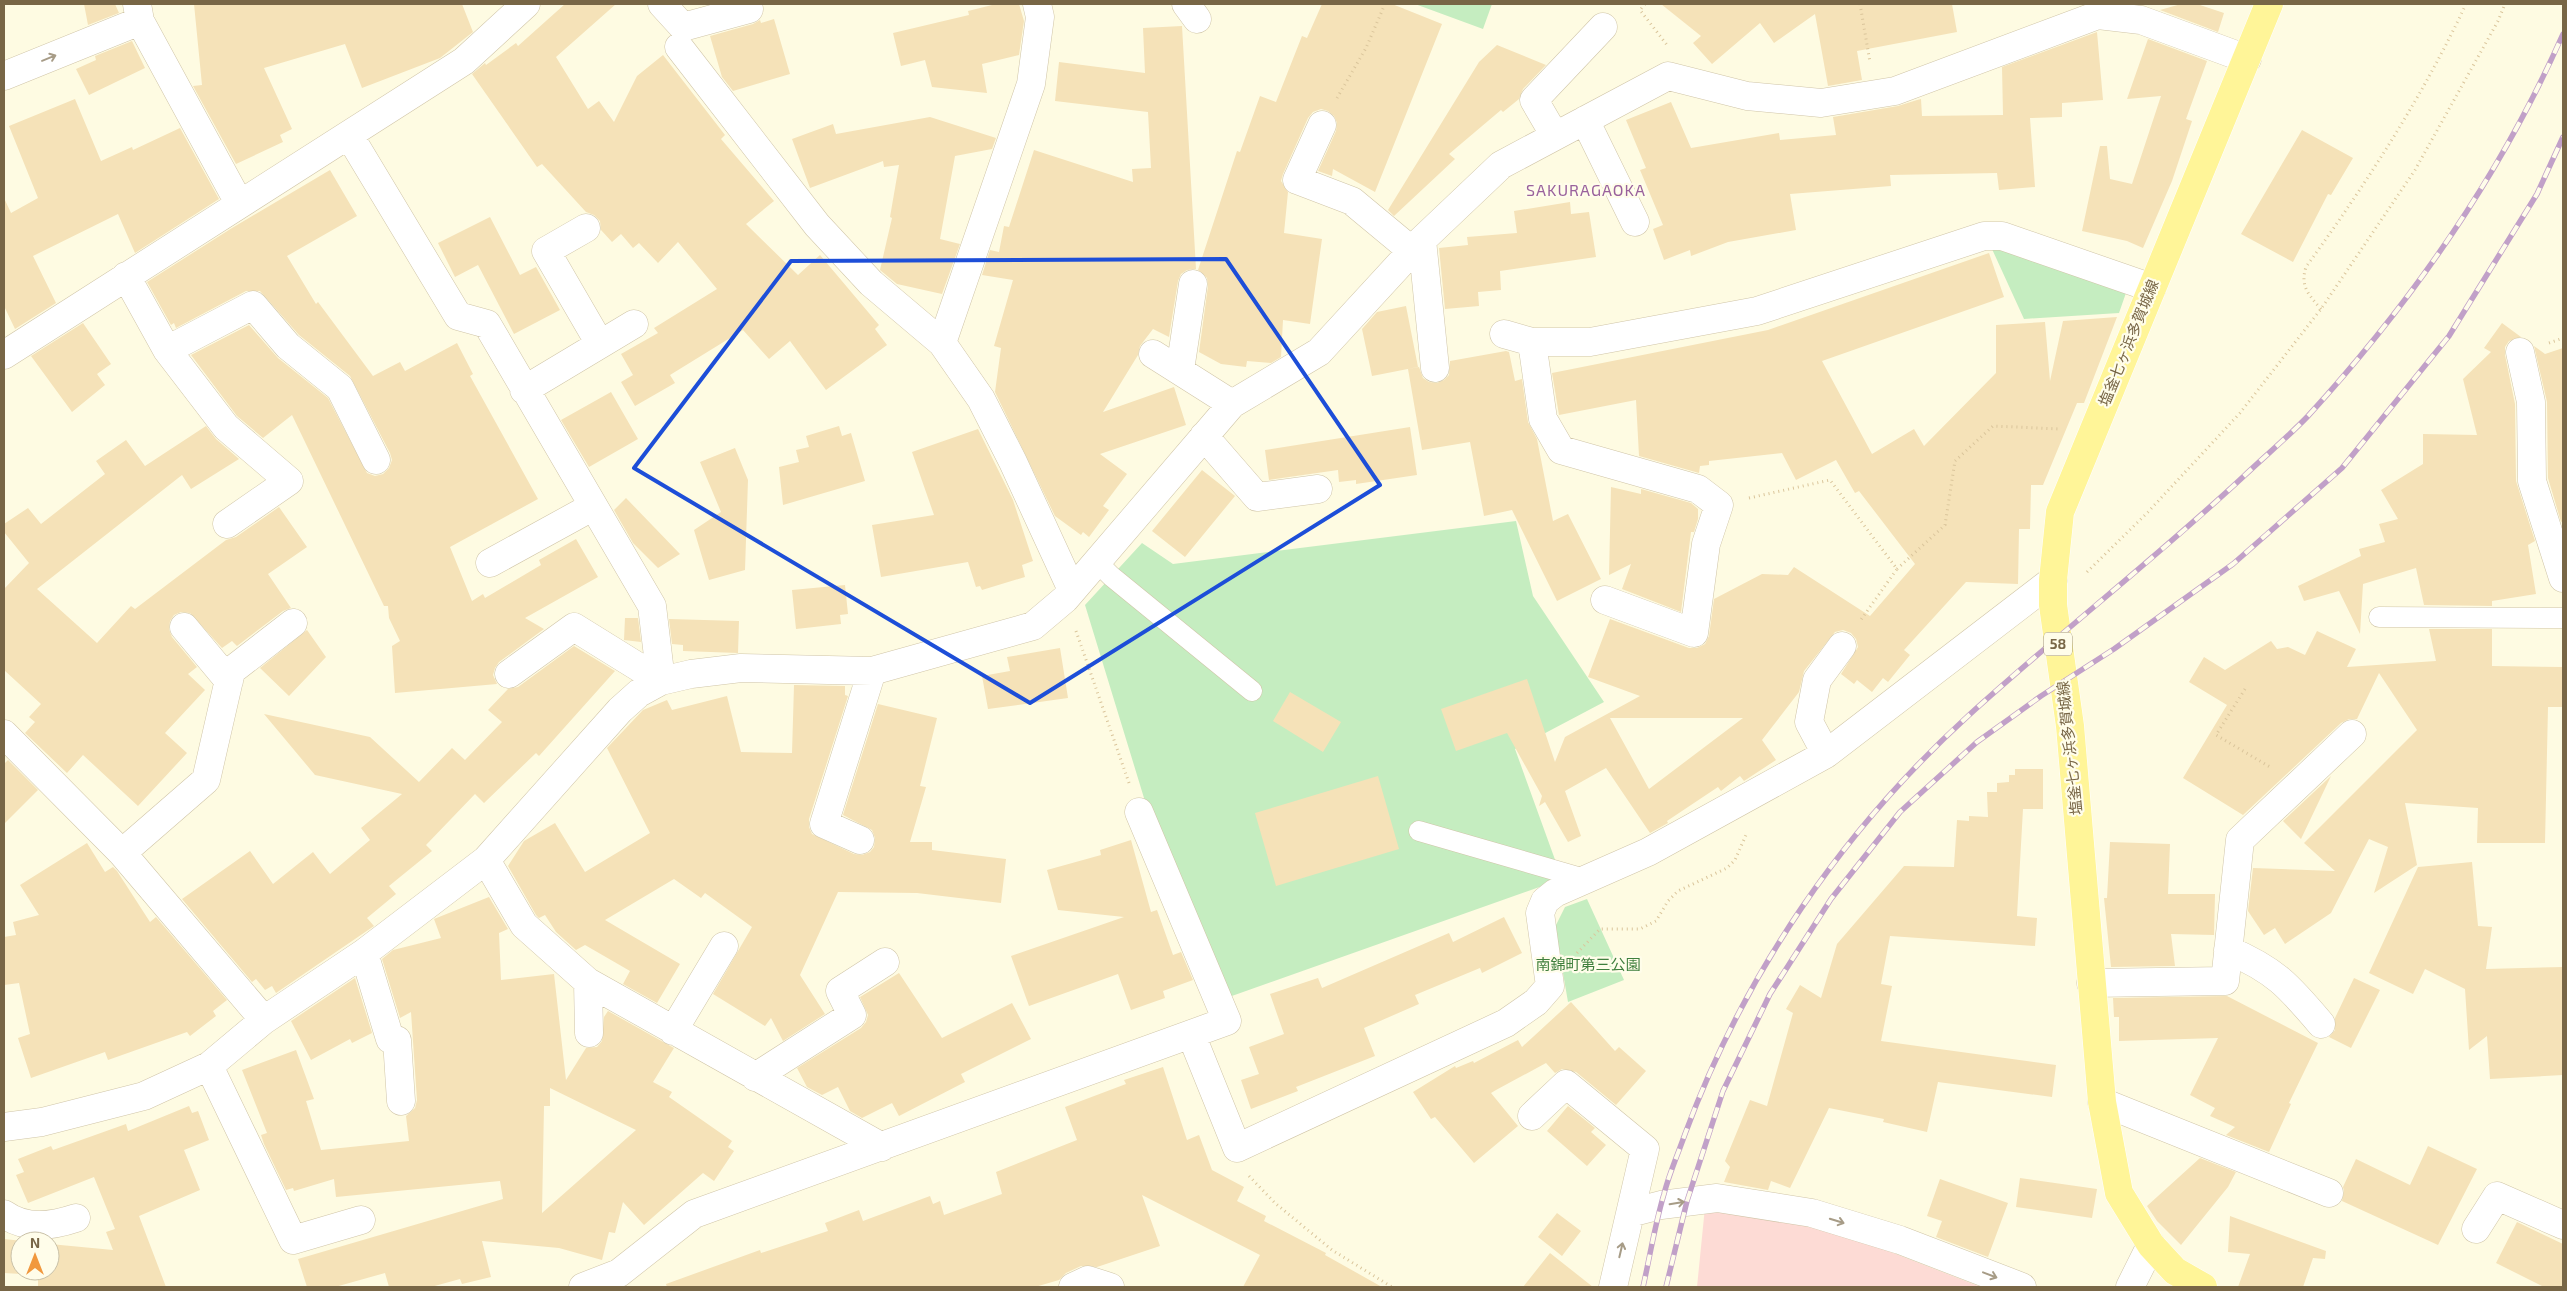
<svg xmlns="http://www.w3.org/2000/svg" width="2567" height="1291" font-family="'Exo 2','Noto Sans JP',sans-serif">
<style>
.medical{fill:#fddbd5}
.green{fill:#c5edc0}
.building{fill:#f5e2b8;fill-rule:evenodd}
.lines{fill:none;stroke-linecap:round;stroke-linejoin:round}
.service-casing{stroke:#d0c5a8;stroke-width:21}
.minor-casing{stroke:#d0c5a8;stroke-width:29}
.primary-casing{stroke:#fff;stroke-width:29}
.path{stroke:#dac59b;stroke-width:3;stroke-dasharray:1 4;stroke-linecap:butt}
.service{stroke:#fff;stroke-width:20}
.minor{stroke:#fff;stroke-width:28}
.primary{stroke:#fff598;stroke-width:28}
.rail-casing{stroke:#c1a0c8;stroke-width:5.5}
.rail{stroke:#fffdea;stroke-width:4;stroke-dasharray:11;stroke-linecap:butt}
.oneway{stroke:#a79c87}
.marked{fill:none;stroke:#1d4ed8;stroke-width:4;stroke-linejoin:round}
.labels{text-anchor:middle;stroke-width:4.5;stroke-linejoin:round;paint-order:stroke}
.shield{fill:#fffdea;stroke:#a09377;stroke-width:1}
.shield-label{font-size:14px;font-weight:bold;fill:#786646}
.street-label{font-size:15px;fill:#786646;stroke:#fffdea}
.park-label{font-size:15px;fill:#3f7f3d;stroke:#fffdea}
.neighbourhood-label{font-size:16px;letter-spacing:1px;fill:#99619c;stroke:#fffdea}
</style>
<rect width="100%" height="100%" fill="#fefbe2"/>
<path class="medical" d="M1705,1207L1834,1230L1981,1287H1697Z"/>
<path class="green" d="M1415,4H1492L1483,29Z
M1999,246L2127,290L2119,313L2024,319L1992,249Z
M1516,521L1533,596L1604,702L1515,749L1562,879L1229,997L1148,811L1085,605L1142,543L1173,564Z
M1587,899L1624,980L1568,1002L1555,927L1565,907Z"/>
<path class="building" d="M84,4H115L119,13L88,25Z
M194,4H462L473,32L440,58L362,88L345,44L264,68L292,129L280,135L283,142L236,164L193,86L202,85Z
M565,4H616L556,57L588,109L599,101L614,122L637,76L663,55L725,135L721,139L774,201L746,224L798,275L820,255L879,325L875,329L887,345L826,390L790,341L769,359L743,330L670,375L675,383L635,406L621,382L633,375L621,354L658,333L654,328L717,289L678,242L658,263L639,243L633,248L621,234L612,242L601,230L600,221L594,215L586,212L542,164L537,167L472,74L485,63L486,65L516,43L518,46Z
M996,4H1019L1024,21L1019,55L982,64L987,93L932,87L925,60L901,66L893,33L969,15L968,11Z
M1322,4H1392L1442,24L1375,192L1333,169L1332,176L1318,171L1336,131L1337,123L1334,116L1328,111L1321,109L1313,112L1308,118L1283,174L1281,181L1288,192L1284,233L1322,239L1310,324L1283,320L1281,357L1271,363L1247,361L1246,367L1221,364L1199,352L1208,286L1207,278L1198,270L1237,151L1240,152L1260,96L1276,102L1302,36L1307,38Z
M1661,4H1952L1957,32L1857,51L1862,80L1828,86L1815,14L1774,43L1760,23L1712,64L1693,43L1701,36Z
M2181,4H2197L2224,13L2218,32L2160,10Z
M774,19L790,74L733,91L722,77L710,36L753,24L760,20L761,23Z
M1182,26L1196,269L1187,270L1181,274L1178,281L1169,337L1153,329L1140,346L1138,355L1103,412L1174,387L1186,425L1100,454L1127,474L1103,506L1109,510L1089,537L1083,532L1081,535L1055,516L995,392L1001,348L994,346L1013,280L982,275L990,250L999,252L1004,226L1009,227L1034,150L1133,182L1132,169L1151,168L1148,112L1055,101L1059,62L1145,73L1143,28Z
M2097,32L2103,100L2062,103V117L2030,118L2035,187L1999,190L1997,173L1890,175L1891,186L1790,194L1796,230L1728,242L1691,256L1690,250L1664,260L1653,229L1663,225L1640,170L1646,168L1626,120L1671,102L1691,148L1779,133L1780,140L1836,135L1833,117L1898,106L1917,100L1921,99L1922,116L2003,115L2002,67Z
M2148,39L2207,61L2186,119L2192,121L2172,181L2143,248L2127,241L2082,231L2100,146H2107L2110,179L2132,184L2161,96L2127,99Z
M132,41L145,68L89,95L76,69L96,60L95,56Z
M1497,45L1546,65L1523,89L1519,99L1503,112L1501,110L1449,154L1455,159L1394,216L1388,210L1479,62Z
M75,99L101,161L132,147L133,150L180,128L219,199L135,253L118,214L33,256L56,303L15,329L4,306V198L11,213L38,198L9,126Z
M930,117L996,138L992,149L955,156L940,239L960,244L942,294L897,284L880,270L892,218L890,217L899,165L884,167L883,161L810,188L792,139L833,124L836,134Z
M2302,130L2353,158L2331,195L2328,194L2293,262L2241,234Z
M330,170L357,216L287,256L316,304L318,302L373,376L400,362L405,371L457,343L473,374L470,376L538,499L450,547L472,601L483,594L485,598L541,565L539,560L576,539L598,577L525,618L544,629L499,662L495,668L493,675L497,684L395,693L392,646L400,641L389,618L388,606H384L292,415L263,438L237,416L191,355L249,325L278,358L328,398L367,473L375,476L383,474L389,468L392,460L390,453L350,376L299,335L260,291H246L176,328L174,323L171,325L147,282L232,228Z
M1570,202L1571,214L1589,212L1596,257L1500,271L1501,290L1478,292L1479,306L1445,309L1439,248L1468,245L1467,237L1517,233L1514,211Z
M490,217L520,275L536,267L560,310L514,334L478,265L455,277L438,243Z
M1989,253L2004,297L1822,361L1872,454L1914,429L1924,446L1996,373V325L2045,322L2050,381L2063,321L2117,317L2084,403H2077L2043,485H2031L2030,529H2019L2018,584L1966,582L1904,650L1910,655L1888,682L1883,678L1872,692L1857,680L1854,684L1841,674L1858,647L1856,639L1851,633L1843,630L1835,632L1804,671L1799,692L1762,740L1776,760L1744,781L1740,776L1721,791L1718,787L1667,821L1668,823L1650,833L1606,768L1565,791L1581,836L1568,842L1545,802L1539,806L1542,796L1507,733L1456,751L1441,709L1527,679L1555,762L1565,737L1640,696L1588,677L1610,619L1689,648H1697L1705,644L1709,636L1714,599L1762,574L1788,575L1794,567L1870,616L1915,564L1859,491L1855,493L1836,460L1796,480L1782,453L1709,461V465L1700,466L1699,473L1639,456L1636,400L1559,415L1552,373L1768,330ZM1610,718H1743L1649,789Z
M1406,306L1418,367L1372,376L1362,329L1377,312Z
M83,323L111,364L97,374L105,385L72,412L31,356Z
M2502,323L2521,337L2509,341L2505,347V355L2515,404L2516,481L2535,541L2528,545L2536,594L2492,601V606L2424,605L2416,568L2363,584L2360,634L2339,591L2304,601L2298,586L2361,556L2359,549L2385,542L2379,524L2398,519L2381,490L2423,464V434L2477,435L2463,379L2491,352L2484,348Z
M2534,346L2545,354L2563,348V521L2561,522L2548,478L2547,402Z
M1506,351L1509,352L1515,381L1522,379L1528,422L1537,439L1553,521L1568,514L1601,579L1557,601L1512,510L1484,516L1470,442L1422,450L1408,369L1419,367L1423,378L1429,382L1437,383L1444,380L1449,375L1450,361Z
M611,392L638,439L589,467L561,420Z
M206,426L216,439L239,459L191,489L182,475L37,589L97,643L131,606L135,609L226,540L236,537L279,507L307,547L268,574L291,608L283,611L237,646L232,641L222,648L190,613L181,612L174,615L170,621L169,629L172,637L197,667L188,674L205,690L165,733L187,753L138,806L83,755L67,773L25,733L35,722L29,717L41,704L4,670V589L29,563L4,532V524L28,508L41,524L105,474L96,461L126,440L145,466Z
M839,426L842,436L851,433L865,481L783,505L779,467L799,462L796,450L809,447L806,436Z
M1410,427L1417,475L1356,484V480L1339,482L1338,470L1269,480L1265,450Z
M978,429L1013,500L1033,561L1022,565L1025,577L982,590L980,586L976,587L968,562L881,577L872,525L934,515L912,452Z
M735,448L748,480L745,570L709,580L694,530L721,512L700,462Z
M1202,470L1235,496L1185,557L1152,531Z
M1611,487L1641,494V489L1691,503L1698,509V519L1694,532H1691L1681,612L1622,589L1631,564L1609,575Z
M626,498L680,554L658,568L633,543L614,510Z
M845,585L848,614L840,615L841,624L796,629L792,590Z
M625,618H638L641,642L624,640Z
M669,619L739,621L738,653L683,651V645L672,644Z
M2429,629H2492V666L2562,667V707H2548L2545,843H2477L2478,808L2405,803L2417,865L2374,893L2388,847L2369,839L2331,913L2285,944L2275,928L2264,935L2248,911L2253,868L2335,871L2304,843L2417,730L2379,673L2357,719H2349L2341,723L2243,815L2183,778L2227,705L2189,682L2204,657L2225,670L2271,641L2277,649L2288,647L2305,655L2317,631L2356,649L2347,667L2436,661Z
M307,630L326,657L289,696L260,668Z
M574,646L615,671L539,756L536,753L484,803L475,794L426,845L432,851L389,886L396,894L367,918L374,926L276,993L272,986L265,990L256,979L252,982L182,899L250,851L273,884L313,852L330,874L370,840L361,828L402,794L315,775L264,714L370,737L419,782L452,748L465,760L502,722L488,710L508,689L518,687Z
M1060,648L1068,698L988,709L982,676L1010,671L1007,657Z
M794,685L845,686V695L848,696L809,819V827L812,834L854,854L862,855L870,852L874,847L875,838L872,830L843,815L878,704L937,718L920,786L926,787L910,842H932V850L1006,859L1001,903L917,893L838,892L800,975L825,1014L783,1041L771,1018L765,1026L713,994L752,927L705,893L701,898L674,879L605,920L680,964L657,1003L623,984L630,971L585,945L576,950L556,932L545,915L539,918L536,915L508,866L524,841L555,823L585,872L650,833L607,748L643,710L667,700L672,710L727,696L741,752L792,753Z
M1290,692L1341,722L1323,752L1273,721Z
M8,760L38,790L4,824V764Z
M2015,769H2043V809H2023L2017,916L2037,918L2035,946L1890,936L1881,984L1892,986L1881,1041L2056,1065L2052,1097L1938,1082L1927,1132L1883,1122L1884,1119L1829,1108L1790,1188L1771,1181L1768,1190L1724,1182L1730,1167L1725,1161L1750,1100L1767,1106L1793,1013L1786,1009L1800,985L1821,998L1837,944L1904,866L1954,867L1957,820L1969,821V816L1988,817L1987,792H1997V783L2009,782V775H2015Z
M1378,776L1399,849L1276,886L1255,813Z
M2331,776L2301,839L2283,821Z
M1131,840L1151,912L1157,910L1173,955L1181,952L1193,980L1163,991L1165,998L1131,1010L1118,974L1029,1006L1011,956L1124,917L1058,910L1047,870L1101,855L1100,850Z
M2110,842L2170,844L2168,894H2215L2214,935L2171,934L2175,966L2111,967L2104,898H2107Z
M87,843L105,872L113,867L117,871L150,922L156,917L227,1000L213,1011L216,1016L190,1036L187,1032L108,1060L105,1052L31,1078L18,1038L30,1034L19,983L4,985V937L16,935L13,922L39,915L20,885Z
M2472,862L2478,926L2492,927L2486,969L2563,967V1075L2490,1079L2487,1036L2469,1050L2465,989L2425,969L2413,994L2369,973L2418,867Z
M489,897L508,929L499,933L501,980L554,974L566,1080L586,1048L597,1047L602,1041L604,1017L608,1011L674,1048L653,1082L672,1092L669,1097L732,1141L728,1147L734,1151L714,1181L703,1173L644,1225L623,1202L615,1233L609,1232L602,1260L559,1248L482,1241L491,1277L462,1284L460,1279L431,1287H389L385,1273L335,1287H307L298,1259L503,1199L500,1181L336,1197L334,1179L294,1191L293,1188L286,1190L264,1144L261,1135L267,1133L242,1070L296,1050L314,1099L306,1101L321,1150L409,1141L406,1116L415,1108L417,1100L411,1012L400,1018L382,959L393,950L441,938L434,919ZM550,1088L636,1130L542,1213L544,1106H550Z
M1504,917L1522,953L1482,973L1480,968L1415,995L1419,1004L1364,1028L1375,1056L1296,1087L1298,1091L1251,1109L1241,1080L1259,1074L1249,1047L1284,1034L1270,994L1318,978L1322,988L1449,933L1453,942Z
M899,973L942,1038L1012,1003L1031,1039L961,1074L965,1082L899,1116L892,1103L862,1118L850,1111L838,1087L822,1095L807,1087L797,1068L861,1028L866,1022L868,1015L860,997Z
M355,978L372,1033L352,1043L350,1039L311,1060L291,1021Z
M2354,978L2380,990L2351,1048L2329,1037L2335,1030V1018Z
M2227,996L2318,1043L2289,1103L2291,1104L2269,1152L2226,1135L2235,1127L2210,1116L2215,1108L2190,1095L2218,1038L2119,1041V1017H2114L2113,998Z
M1571,1002L1615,1051L1619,1047L1646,1071L1616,1105L1576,1072L1562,1069L1555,1073L1546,1063L1496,1090L1491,1093L1518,1126L1474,1163L1435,1117L1431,1119L1413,1092L1455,1066L1456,1068L1473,1061L1474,1063L1518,1040L1522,1047Z
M1163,1067L1187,1140L1199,1135L1212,1170L1244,1187L1237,1201L1266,1216L1264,1221L1326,1253L1325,1255L1382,1287H1243L1260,1255L1142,1195L1160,1246L1097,1267L1081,1266L1066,1273L1059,1280L1035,1287H667L666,1284L760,1250L761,1253L828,1231L825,1223L859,1210L863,1221L930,1196L933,1204L940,1201L944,1215L1002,1194L996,1172L1077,1140L1065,1107L1126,1084L1124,1080Z
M189,1106L192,1113L198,1111L209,1140L184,1150L200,1190L139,1216L166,1287H38V1275L4,1273V1239L23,1241H20V1271H50V1244L113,1250L106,1232L115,1229L94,1177L28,1203L16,1175L24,1172L18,1159L51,1146L53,1150L126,1124L128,1131Z
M1568,1106L1595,1128L1591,1132L1606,1145L1587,1166L1547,1131Z
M2428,1146L2477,1169L2438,1245L2342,1201L2344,1191L2343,1187L2356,1159L2410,1185Z
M2200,1158L2236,1172L2228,1187L2181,1245L2157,1221L2147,1206Z
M2020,1178L2097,1189L2092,1218L2016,1207Z
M1940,1179L2008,1203L1988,1257L1936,1237L1942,1221L1927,1216Z
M1557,1213L1581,1231L1562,1256L1538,1237Z
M2230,1216L2326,1251L2325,1259L2313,1258L2303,1287H2238L2250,1254L2228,1252Z
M2517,1222L2563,1244V1287H2544L2496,1263Z
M1550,1253L1593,1287H1523Z"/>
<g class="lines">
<g class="service-casing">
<path id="service" d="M1096,561L1111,576L1252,691
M2379,617L2563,618
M1419,831L1585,879"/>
</g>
<g class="minor-casing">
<path id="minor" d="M137,4L140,21L239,203
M662,4L683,27L749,9
M1186,4L1197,19
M679,47L817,225L871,283L942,343L981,399L1013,462L1072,590
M4,76L140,21
M1585,120L1635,222
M1322,125L1297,180L1352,201L1411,250
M349,135L458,316L487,324L652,606L661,681
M1555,136L1534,100L1603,27
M586,228L546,251L600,344
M1422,240L1435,368
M126,276L167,350L226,427L289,481L227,524
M1504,334L1532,342H1590L1757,311L1984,236H2002L2152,288
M1532,342L1543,419L1561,450L1698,489L1719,505L1706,544L1694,633L1605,600
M942,343L1031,84L1040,17L1037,4
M167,350L253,305L288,346L340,388L376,460
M2520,352L2531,402L2532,481L2563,578
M1153,354L1232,404
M4,355L464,61L526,4
M1180,370L1193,284
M524,390L634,324
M1204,436L1257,497L1318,489
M490,563L592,507
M184,627L229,681
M509,674L574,627L661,681
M4,734L122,853L264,1020
M1826,754L1809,722L1817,680L1842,646
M860,840L824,824L872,671
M122,853L206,780L231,671L293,623
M486,860L524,925L588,982L882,1147
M2228,950C2275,970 2289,986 2321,1024
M364,953L390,1039L397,1040L401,1101
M588,982L589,1033
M2091,983L2225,981L2240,840L2352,734
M673,1031L724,946
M1191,1034L1237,1148L1506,1023L1536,1002L1550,986L1540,913L1545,901L1555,893L1648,852L1826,754L2053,580
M209,1066L293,1240L361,1220
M755,1077L852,1015L840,991L885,962
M2102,1102L2329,1193
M1532,1116L1566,1084L1645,1149L1613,1287
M4,1127L42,1122L144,1096L209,1066L264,1020L364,953L486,860L620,710L639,693L661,681L691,674L741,668L872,671L1033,626L1065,599L1232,404L1319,352L1422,240L1501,165L1668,76L1747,96L1821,103L1895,91L2098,15L2141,20L2247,59
M1630,1213L1661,1205L1717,1198L1812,1213L1900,1240L2022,1287
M4,1214C26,1230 52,1226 76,1218
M2476,1229L2497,1196L2563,1225
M583,1287L619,1273L694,1214L1227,1021L1139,812
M1073,1287L1088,1280L1110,1287
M2130,1287L2151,1245"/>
</g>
<g class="primary-casing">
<path id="primary" d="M2203,1287L2175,1271L2151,1245L2119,1193L2102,1102L2070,726L2053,605V580L2060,512L2269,4"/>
</g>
<path class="path" d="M1645,4L1640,10L1667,45
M1860,4L1870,62
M1337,98L1366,48L1385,4
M2321,309C2308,294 2300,286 2306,267C2366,184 2423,96 2466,4
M2549,343L2563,338
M1749,498L1830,480L1897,569L1860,621
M1897,569L1945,525L1955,461L1993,426L2060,429
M2087,572L2148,512L2240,413L2321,309L2415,170L2498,21L2505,4
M1076,631L1129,783
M2245,689L2216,735L2270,767
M1577,953L1600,929H1640L1656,921L1668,901L1678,891L1727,868L1735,860L1746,835
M1249,1176L1275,1203L1332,1250L1392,1287"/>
<use href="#service" class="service"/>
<use href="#minor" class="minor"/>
<use href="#primary" class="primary"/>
<g class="rail-casing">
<path id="rail" d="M1643,1287C1650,1256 1655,1224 1664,1194C1669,1174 1678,1154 1685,1134C1744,974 1842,831 1968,716C2058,634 2155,559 2244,476C2265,456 2288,437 2308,416C2412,302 2501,174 2563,34
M1666,1287L1687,1201L1723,1091L1770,994L1831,899L1900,812L1977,742L2041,696L2114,649L2233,564L2342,468L2449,336L2537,194L2563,137"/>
</g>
<use href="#rail" class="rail"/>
</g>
<defs><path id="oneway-shaft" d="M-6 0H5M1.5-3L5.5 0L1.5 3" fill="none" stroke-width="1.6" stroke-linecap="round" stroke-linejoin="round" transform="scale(1.25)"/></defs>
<g class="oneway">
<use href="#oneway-shaft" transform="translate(49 58) rotate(-22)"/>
<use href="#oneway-shaft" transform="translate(1677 1203) rotate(-9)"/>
<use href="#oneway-shaft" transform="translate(1837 1221) rotate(17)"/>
<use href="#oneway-shaft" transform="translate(1621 1250) rotate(-77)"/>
<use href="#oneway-shaft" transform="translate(1990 1275) rotate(21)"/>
</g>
<path class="marked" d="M1226,259L1380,485L1030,703L634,468L791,261Z"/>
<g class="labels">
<rect class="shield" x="2044" y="632.5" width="28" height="23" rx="4"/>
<g class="shield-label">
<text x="2058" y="649">58</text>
</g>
<g class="street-label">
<text transform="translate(2129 343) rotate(-68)" y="5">塩釜七ヶ浜多賀城線</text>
<text transform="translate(2070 748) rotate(-96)" y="5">塩釜七ヶ浜多賀城線</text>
</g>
<g class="park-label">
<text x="1588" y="970">南錦町第三公園</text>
</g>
<g class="neighbourhood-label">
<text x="1586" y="196">SAKURAGAOKA</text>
</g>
</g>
<rect width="2567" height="1291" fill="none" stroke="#786646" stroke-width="10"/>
<g transform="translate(35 1256)"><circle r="24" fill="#fffdea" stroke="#c9c1a8"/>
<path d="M0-4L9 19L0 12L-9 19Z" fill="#f1983e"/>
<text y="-8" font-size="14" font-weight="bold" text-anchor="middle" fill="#786646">N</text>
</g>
</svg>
